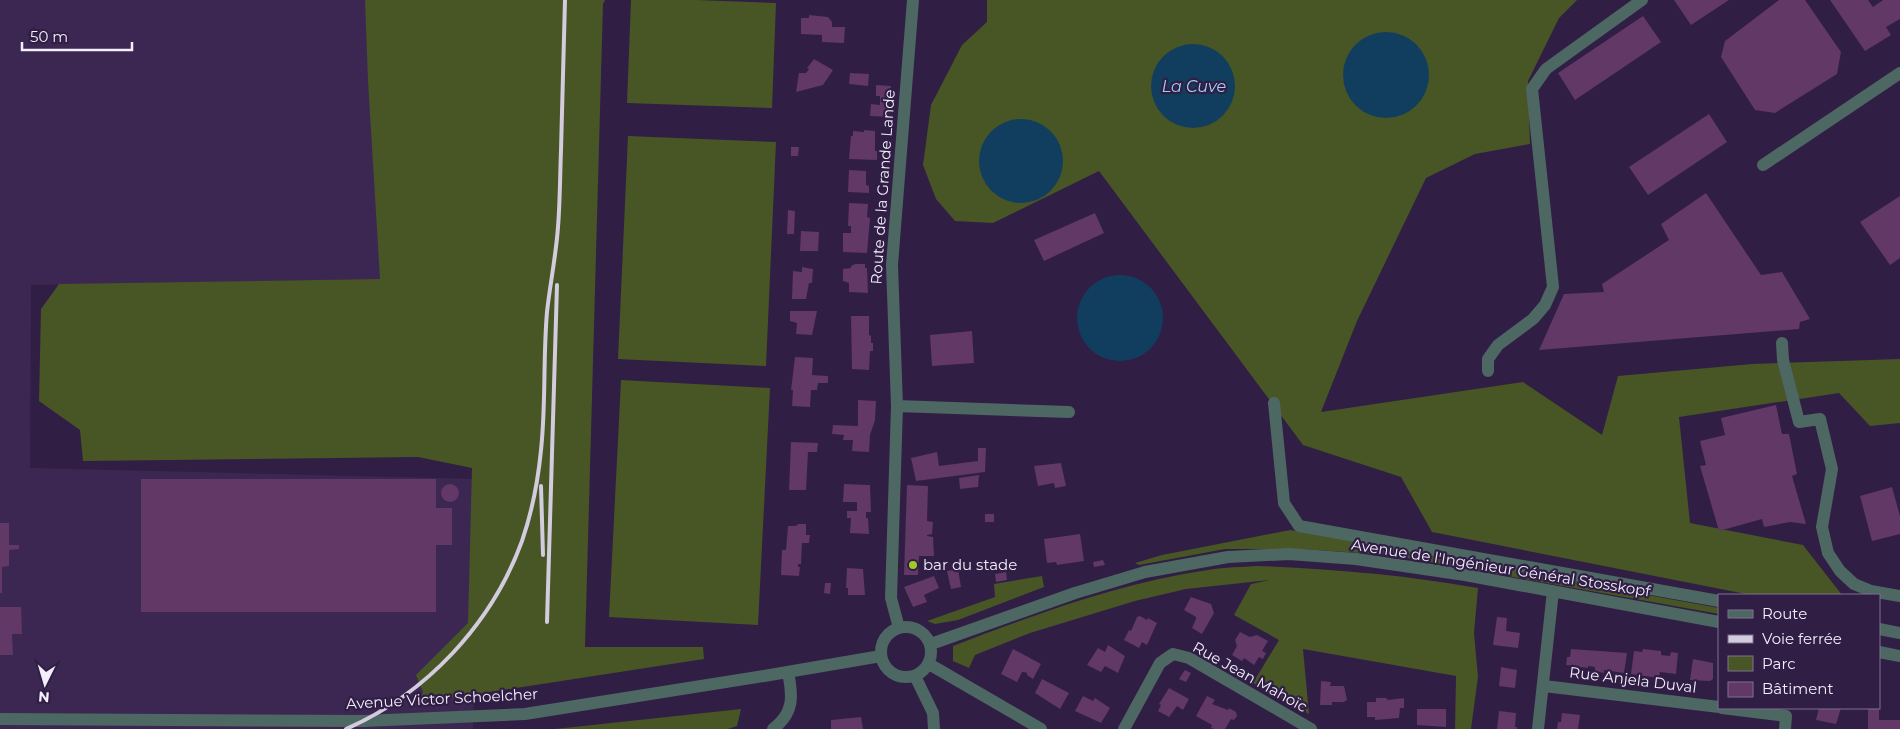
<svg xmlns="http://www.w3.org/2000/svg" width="1900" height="729" font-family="Montserrat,sans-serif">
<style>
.built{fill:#3c2753}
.green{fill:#475624}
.water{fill:#113e5e}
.building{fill:#613866}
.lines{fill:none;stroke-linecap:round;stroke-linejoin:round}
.minor{stroke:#4d6763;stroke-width:12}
.rail{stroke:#d3cbde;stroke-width:4}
.poi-dot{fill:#a1c929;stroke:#301e45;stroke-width:2}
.labels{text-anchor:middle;stroke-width:4.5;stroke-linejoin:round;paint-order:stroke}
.street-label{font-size:15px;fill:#f3edfc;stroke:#301e45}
.poi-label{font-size:15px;fill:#f3edfc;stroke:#301e45;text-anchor:start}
.water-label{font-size:16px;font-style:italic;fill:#a2d1f7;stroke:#301e45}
</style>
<rect width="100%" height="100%" fill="#301e45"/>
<path class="built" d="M0,0H377L383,279L31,285L30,468L478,479L473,729H0Z"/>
<path class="green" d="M365,0H605L603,4L585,647H703L704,659L418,703L423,692L416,675L468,623L472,468L418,457L83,461L80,430L39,401L41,309L59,284L380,279L368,81Z
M631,0H696L776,3L772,108L627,103Z
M987,0H1577L1559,18L1528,81L1530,144L1475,154L1426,178L1357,321L1321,412L1523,382L1602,435L1618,376L1752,364L1900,359V423L1870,426L1839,393L1679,417L1690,523L1803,545L1842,595H1751L1432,532L1401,477L1303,445L1099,171L993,223L955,221L936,199L923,165L931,105L962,45L987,22Z
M628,136L776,142L766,366L618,359Z
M621,380L770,388L758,625L609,617Z
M1290,530L1719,608V614L1391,555L1301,549H1225L1139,565L1135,563L1162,555Z
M1258,566C1332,569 1405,575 1478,588L1474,633L1478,677L1471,729H1455L1456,676L1303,649L1309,714L1253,683L1279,640L1234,615L1251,584L1270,580L1186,589L1135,601L1030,633L975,655L969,668L953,661V646C1036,614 1120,583 1208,570C1225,567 1242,567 1258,566Z
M1042,576L1044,587L958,620L935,624L927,621L995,597L994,584Z
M741,709L737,726L728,729H555Z"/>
<path class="water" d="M1343 75a43 43 0 1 1 86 0a43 43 0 1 1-86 0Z
M1151 86a42 42 0 1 1 84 0a42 42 0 1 1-84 0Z
M979 161a42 42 0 1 1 84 0a42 42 0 1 1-84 0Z
M1077 318a43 43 0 1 1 86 0a43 43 0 1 1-86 0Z"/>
<path class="building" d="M1674,0H1729L1691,25Z
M1779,0H1805L1841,52L1837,74L1775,113L1755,110L1721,57L1725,41Z
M1830,0H1868L1873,7L1883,0H1900V19L1886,27L1891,35L1865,51Z
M809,15L828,17L832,22V27H845L844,43L822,42V35L801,34V18H809Z
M1643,16L1661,42L1575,100L1558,73Z
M814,59L833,70L823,85L796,92L799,73H806L809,69L807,68Z
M850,73L869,74L868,86L849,84Z
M876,85L891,86L889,117L870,116L871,104L880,105V96H876Z
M1709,114L1727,142L1648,195L1629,167Z
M864,130L875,131V151H877V160L849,159L851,136H853V131L864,132Z
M791,147H799L798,156H791Z
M849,170L866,171V185L869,186V193L848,192Z
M1706,193L1761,275L1782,272L1810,319L1800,322L1799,329L1539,350L1564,294L1604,292L1602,284L1669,240L1661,224Z
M1900,196V258L1890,265L1860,222Z
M849,203L868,204L867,217L870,218L867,253L843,252V233H851V226H848Z
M788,210L795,211L794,234H787Z
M1095,213L1104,233L1044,261L1034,240Z
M801,231L819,232L818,251H800Z
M855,264H865V268H867L868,293L849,292V283L843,281V269L851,268V266Z
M802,267L813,269L812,283H809L806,299H792L793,271L802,272Z
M790,311H817L812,335L796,334L797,323L790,321Z
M851,316H869V335L871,336V343H873V351H870L869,370L852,369Z
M972,331L974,363L932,366L930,335Z
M795,357L813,358L812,375L828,376V383H818L817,390H811L810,407L792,406L793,390H791Z
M858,400L876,401L875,420L870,435L869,452L852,451L853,440H843L844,435L832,434L833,425L858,426Z
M1776,405L1782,434H1789L1797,474L1792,476L1806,524L1790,522L1764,527L1762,519L1719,531L1700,466L1706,465L1700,441L1725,435L1721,418Z
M791,442L818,443L817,452H808L806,490H789Z
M978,448H986L985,472L916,481L911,458L937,452L939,466L978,461Z
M1061,463L1066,486L1055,488L1054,483L1038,486L1034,466Z
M979,475L978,487L960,489L959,478Z
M141,479H436V508H452V545H436V612H141Z
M441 493a9 9 0 1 1 18 0a9 9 0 1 1-18 0Z
M844,484L870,485L871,512H866V518H868L869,534L850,533L851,518H847V511H857V502H843Z
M907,485L928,486L927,521L933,522L932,534L927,535V536L933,537L934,556H919L918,575H904Z
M1892,487L1900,516V534L1872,541L1860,496Z
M985,514H994V522H985Z
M0,523H9V545H19V549L9,550V566L2,567V593H0Z
M798,524H806V535H810L809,543H802L801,564H798V567H800L799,576L781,575L782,550H786L788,526H796Z
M1080,534L1084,561L1057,565L1056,562L1047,563L1044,539Z
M1103,560L1105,565L1094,567L1093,562Z
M847,568L863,569L865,595H848V588H846Z
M958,569L961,587L951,589L947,571Z
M1006,572L1007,580L996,582L995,574Z
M934,576L939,588L924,595L927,602L913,607L904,587Z
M825,583H831L830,594L824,593Z
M1191,597L1211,604L1214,613L1202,634L1192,628L1196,619V617L1184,610Z
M0,607H21L22,634H12L13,655H0Z
M1140,616L1147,620L1148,618L1157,623L1147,645L1142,642L1139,648L1124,640L1129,630L1131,631L1137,617Z
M1497,617L1507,618L1506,631L1520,633L1518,648L1493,645Z
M1240,632L1250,637L1257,635L1268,641L1262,651L1266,653L1263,659L1259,657L1254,665L1244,658L1242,661L1232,655L1237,646L1235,640Z
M1108,645L1125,656L1118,673L1105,666L1101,672L1087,665L1098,648L1105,652Z
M1013,649L1041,664L1033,679L1027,675V673L1024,672H1022L1017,682L1001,674Z
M1571,649L1627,653L1624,673L1604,670V673L1595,671V667L1588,666V668L1566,665L1567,657H1570Z
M1643,649L1661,651V655L1670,656L1671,652L1678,653L1676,674L1660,672L1659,678L1631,674L1634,651L1642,652Z
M1693,659L1713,663V679L1710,681L1690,680Z
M1501,667L1517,670L1515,688L1499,686Z
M1185,670L1191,673L1186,682L1179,679Z
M1042,679L1069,693L1060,709L1035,693Z
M1321,681L1331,682L1330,686H1344L1347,700L1344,702H1332V705H1320Z
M1169,688L1189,699L1183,710L1177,706L1169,717L1158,711L1161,705L1159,704Z
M1083,696L1093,701L1095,698L1110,708L1101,723L1075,711Z
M1207,696L1215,700L1212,704L1228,710L1229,708L1236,712L1237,716L1234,720L1231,719L1225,729H1214L1211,728L1212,725L1196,716Z
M1376,698H1386L1388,700L1404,698V708H1400L1399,718L1375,720V717H1367V702H1376Z
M1819,708H1841L1836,724L1816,720Z
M1868,708H1879V720H1900V729H1868Z
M1417,709H1446V727L1417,725Z
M1499,711L1516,713L1515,727H1517V729H1497Z
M1562,713L1580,715L1578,729H1557L1558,722H1561Z
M861,717L863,729H831V720Z"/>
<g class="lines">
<path class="minor" d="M1763,165L1900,73
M1782,343L1783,360L1799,422L1820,419L1832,469L1822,527L1828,553L1840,571L1854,584L1871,591L1900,596
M1488,371V359L1498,345L1533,319L1545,305L1553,287L1532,89L1546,69L1642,0
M1274,403L1284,503L1299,526L1719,601
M897,406L1069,412
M881 652a25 25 0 1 1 50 0a25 25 0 1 1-50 0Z
M899,628L891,598L897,406L892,265L913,0
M1879,629L1900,633
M931,644L1075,593L1145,572L1228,557L1289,554L1356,559L1465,575L1719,622
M1879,652L1900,656
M929,664L1041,729
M915,676L933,713L934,729
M1544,686L1719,707
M1722,708L1786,716L1785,729
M0,719L364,721L525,714L764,676L881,656
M773,729C794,713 793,697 788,672
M1124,729L1160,663L1173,654L1189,658L1311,729
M1538,729L1553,591"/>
<path class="rail" d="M541,486L543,555
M547,622L557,285
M346,729C426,694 492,624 522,541C532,512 538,481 541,450C546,404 543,358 547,312C550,284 556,256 558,227C560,202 560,176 561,150C562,100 564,50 565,0"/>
</g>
<circle class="poi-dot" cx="913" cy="565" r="5"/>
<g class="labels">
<g class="street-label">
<text transform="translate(883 187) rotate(-86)" y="5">Route de la Grande Lande</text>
<text transform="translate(1501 568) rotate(9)" y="5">Avenue de l'Ingénieur Général Stosskopf</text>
<text transform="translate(1250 677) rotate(29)" y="5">Rue Jean Mahoïc</text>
<text transform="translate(1633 680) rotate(7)" y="5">Rue Anjela Duval</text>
<text transform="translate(442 699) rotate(-3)" y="5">Avenue Victor Schoelcher</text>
</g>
<g class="poi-label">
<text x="923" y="570">bar du stade</text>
</g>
<g class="water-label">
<text x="1194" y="92">La Cuve</text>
</g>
</g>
<rect x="1718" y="594" width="162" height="115" fill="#301e45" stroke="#7e718e"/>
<rect x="1728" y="610" width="25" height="8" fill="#4d6763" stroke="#7e718e"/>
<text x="1762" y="619" font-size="15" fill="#f3edfc">Route</text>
<rect x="1728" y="635" width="25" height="8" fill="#d3cbde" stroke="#7e718e"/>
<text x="1762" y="644" font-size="15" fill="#f3edfc">Voie ferrée</text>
<rect x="1728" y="656" width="25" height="15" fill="#475624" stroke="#7e718e"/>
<text x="1762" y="669" font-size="15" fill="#f3edfc">Parc</text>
<rect x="1728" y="682" width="25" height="15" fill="#613866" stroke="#7e718e"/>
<text x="1762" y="694" font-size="15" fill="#f3edfc">Bâtiment</text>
<g transform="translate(45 684) rotate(185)" stroke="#301e45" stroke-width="4" paint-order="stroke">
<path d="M0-4L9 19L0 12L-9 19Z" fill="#f3edfc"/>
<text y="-8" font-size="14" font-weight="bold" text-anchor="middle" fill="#f3edfc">N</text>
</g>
<path d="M22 42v8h110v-8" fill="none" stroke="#f3edfc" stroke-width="2.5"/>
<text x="30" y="42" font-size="15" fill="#f3edfc" stroke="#301e45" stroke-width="4" paint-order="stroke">50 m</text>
</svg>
